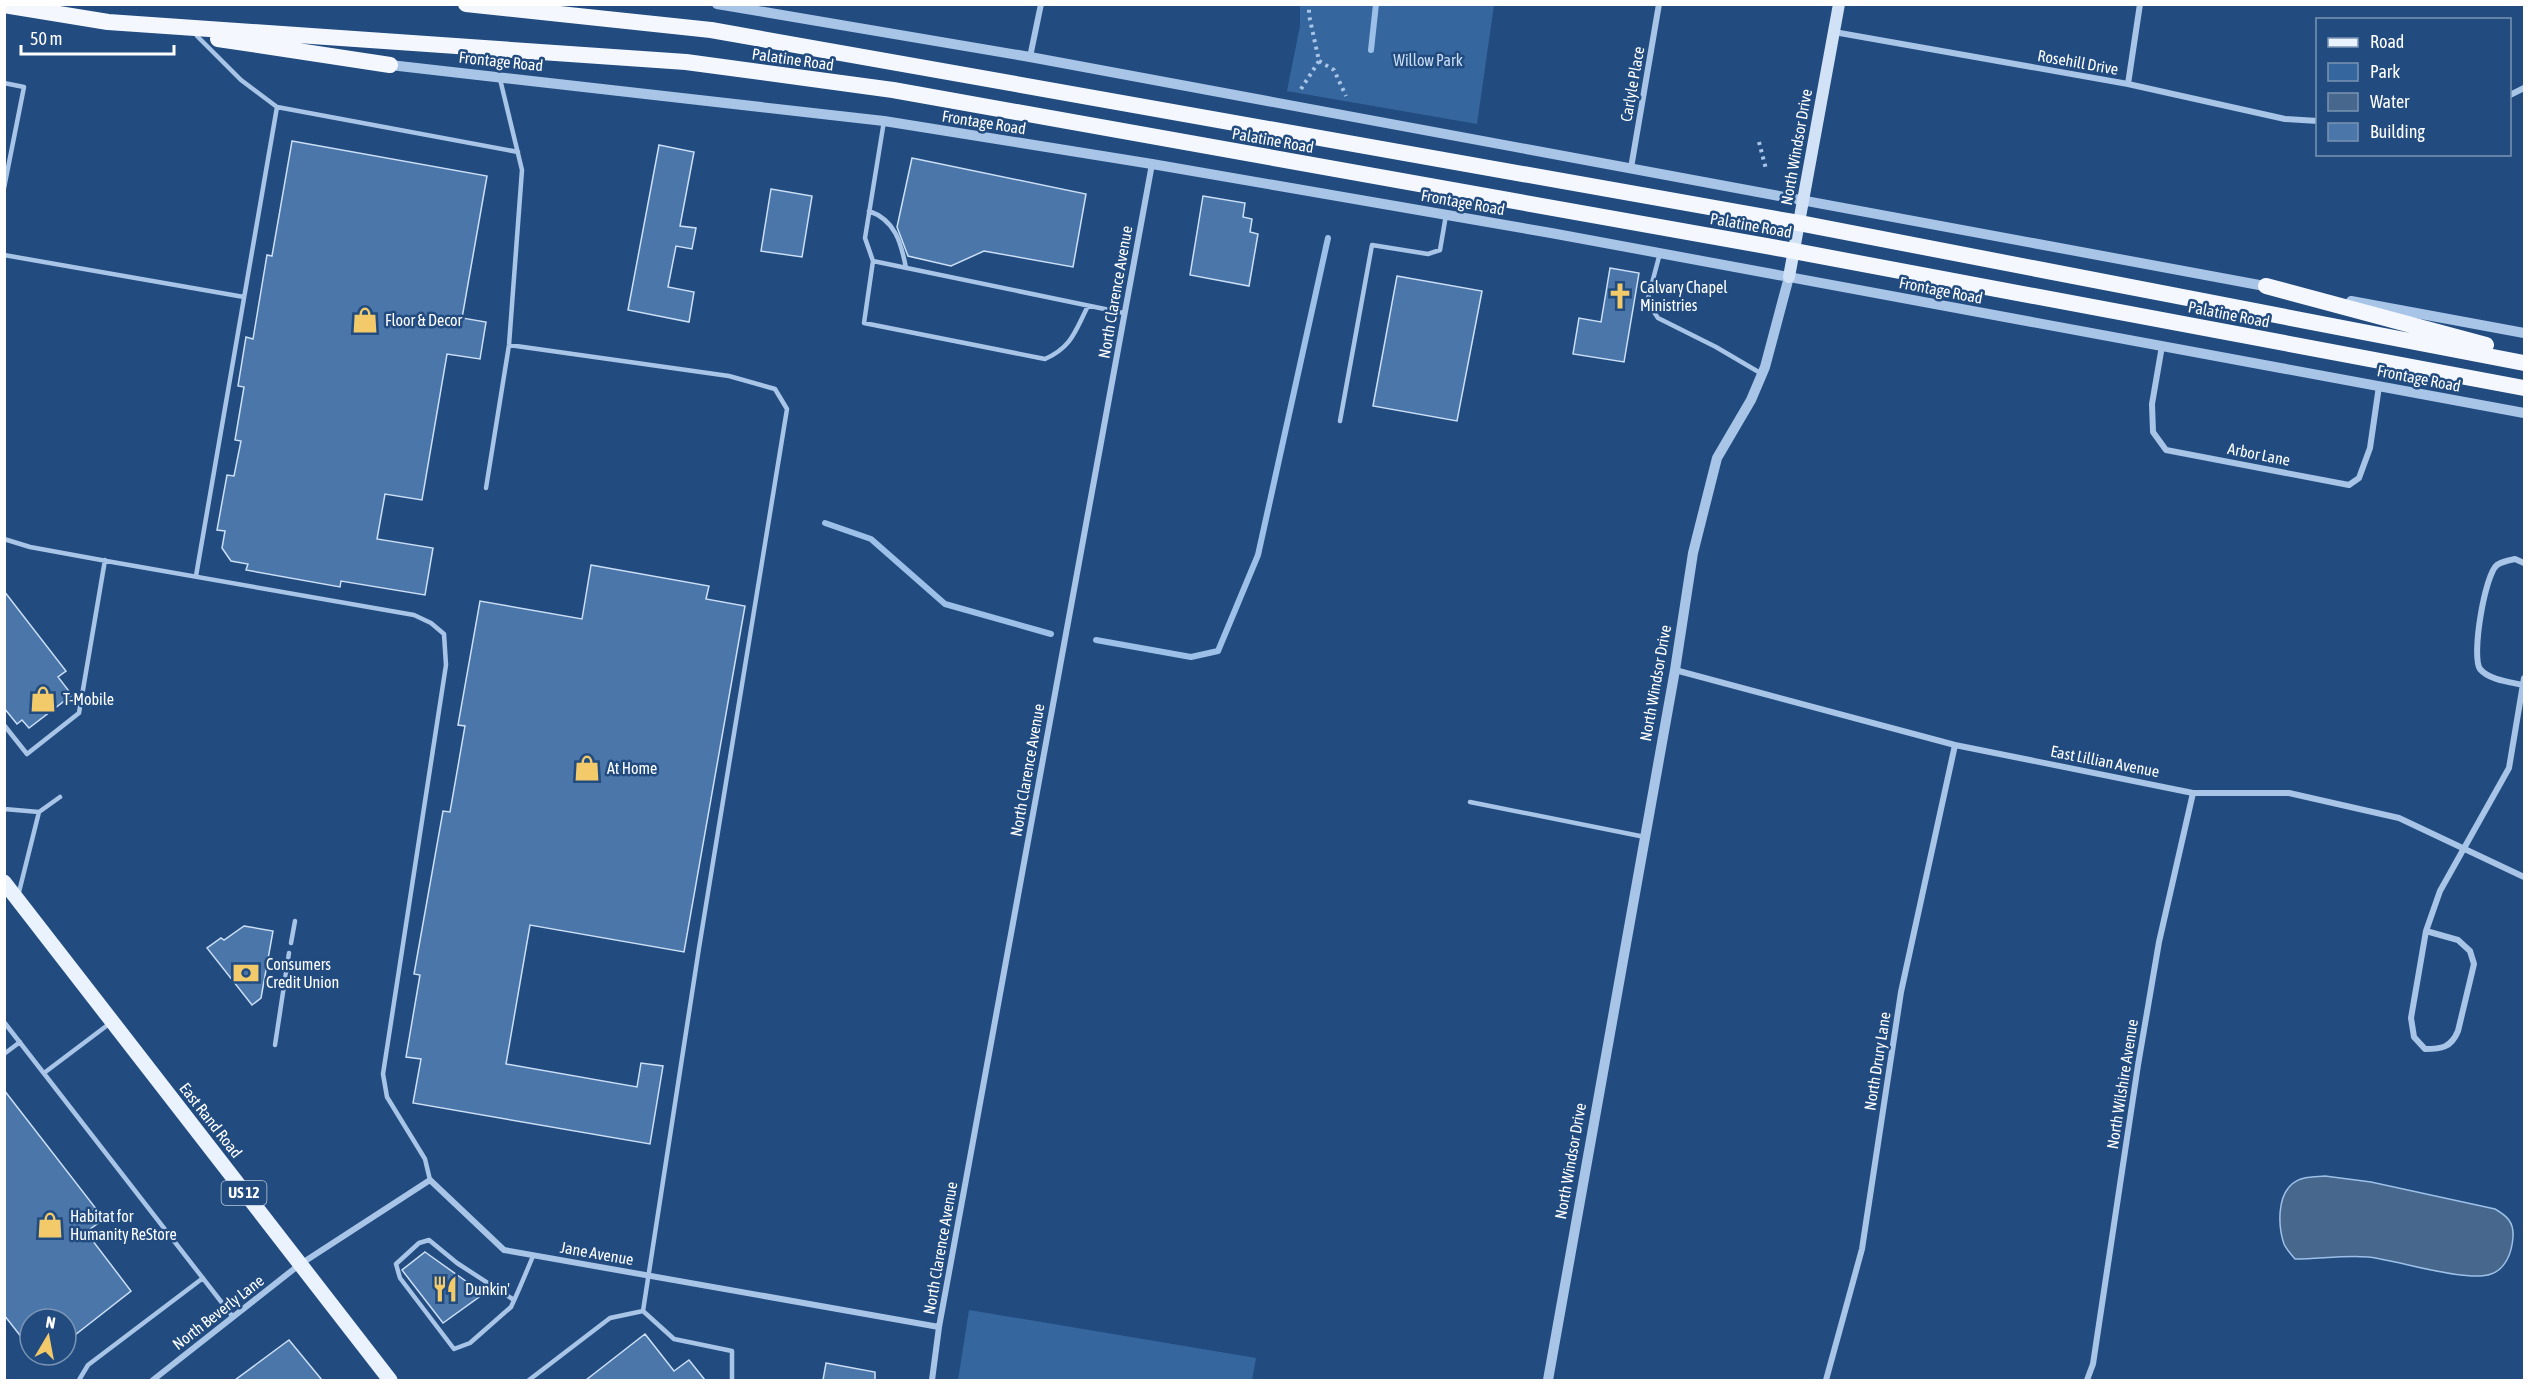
<svg xmlns="http://www.w3.org/2000/svg" width="2529" height="1385" font-family="'Asap Condensed',sans-serif">
<style>
.green{fill:#36669e}
.water{fill:#48678d;stroke:#9cc0e8;stroke-width:1.5}
.lines{fill:none;stroke-linecap:round;stroke-linejoin:round}
.stream{stroke:#9cc0e8;stroke-width:6}
.building{fill:#4b76aa;stroke:#cbdff6;stroke-width:1.5}
.path{stroke:#a8c5e7;stroke-width:4;stroke-dasharray:3 4.5;stroke-linecap:butt}
.service{stroke:#a8c5e7;stroke-width:4.5}
.minor{stroke:#a8c5e7;stroke-width:6}
.tertiary{stroke:#a8c5e7;stroke-width:10}
.secondary{stroke:#d2e2f6;stroke-width:12}
.primary{stroke:#eaf2fd;stroke-width:15}
.trunk{stroke:#f4f8fe;stroke-width:16}
.labels{text-anchor:middle;stroke-width:5;stroke-linejoin:round;paint-order:stroke}
.shield{fill:#224c80;stroke:#bdc9d9;stroke-width:1.5}
.shield-label{font-size:15px;font-weight:bold;fill:#fff}
.street-label{font-size:16px;fill:#fff;stroke:#224c80}
.park-label{font-size:16px;fill:#cbdff6;stroke:#224c80}
.poi-label{font-size:16px;fill:#fff;stroke:#224c80;text-anchor:start}
</style>
<rect width="100%" height="100%" fill="#224c80"/>
<path class="green" d="M1300,5H1494L1477,124L1287,91L1300,26Z
M969,1310L1256,1358L1252,1380H958Z"/>
<path class="water" d="M2325,1176L2371,1182L2495,1209C2507,1216 2514,1222 2513,1237C2512,1252 2506,1269 2491,1274C2467,1283 2397,1260 2368,1257C2344,1255 2319,1259 2295,1259C2291,1254 2286,1249 2284,1244C2278,1226 2277,1197 2292,1184C2301,1176 2314,1177 2325,1176Z"/>
<g class="lines">
<path class="stream" d="M1371,50L1376,4
M825,523L871,539L945,604L1051,634
M1096,640L1191,657L1218,651L1258,555L1328,238"/>
</g>
<path class="building" d="M292,141L487,176L462,318L486,322L480,359L447,354L422,500L385,494L377,539L433,548L425,595L341,581L340,587L246,570L248,564L231,561L222,548L225,531L217,530L227,475L234,476L241,441L235,440L244,387L238,386L246,337L253,339L267,255L272,256Z
M659,145L694,152L680,226L696,228L692,249L676,246L668,287L694,292L689,322L628,310Z
M912,158L1086,194L1073,267L984,251L951,266L908,256L897,227Z
M771,189L812,196L802,257L761,251Z
M1203,196L1245,203L1243,217L1252,219L1250,232L1258,234L1249,286L1190,275Z
M1610,268L1639,273L1624,362L1573,354L1579,318L1601,322Z
M1397,276L1482,291L1457,421L1373,406Z
M591,565L709,586L706,599L745,606L684,952L530,925L506,1064L637,1087L641,1063L663,1066L650,1144L413,1103L421,1059L406,1057L420,975L414,974L443,811L450,812L465,726L458,725L480,601L582,619Z
M4,591L66,671L58,677L72,695L29,728L22,720L17,724L4,708Z
M244,926L273,931L261,998L252,1005L207,948L221,938L224,940Z
M4,1090L104,1219L86,1232L131,1291L66,1342V1319H30V1348L4,1315Z
M425,1252L467,1282L479,1297L443,1323L402,1270Z
M645,1334L674,1371L689,1360L705,1380H586Z
M289,1340L322,1380H235Z
M826,1363L875,1372V1380H823Z"/>
<g class="lines">
<path class="path" d="M1319,61L1334,70L1346,96
M1301,89L1319,61L1309,15V4
M1759,142L1766,169"/>
<path class="service" d="M4,83L24,87L4,188
M277,107L518,152
M884,121L865,238L873,261L864,323L1045,359C1072,347 1075,331 1088,306
M869,211C895,220 901,242 906,268
M1660,253L1647,302L1658,318L1716,347L1762,374
M4,255L244,297
M873,261L1124,313
M509,345L729,376L775,389L787,409L699,948L643,1311L610,1318L529,1380
M1340,421L1372,245L1428,254L1440,250L1446,215
M486,488L509,345L522,170L500,79
M4,539L30,547L112,562L414,615L431,623L444,634L446,665L383,1074L387,1097L425,1159L430,1180
M196,576L277,107L241,80L197,36
M4,725L27,754L79,713L105,560
M1470,802L1645,837
M4,809L39,812
M18,896L39,812L60,797
M291,943L295,921
M4,1022L233,1317
M275,1045L289,953
M4,1054L20,1042
M44,1073L109,1024
M514,1300L457,1263L429,1240L419,1243L396,1264L400,1278L454,1349L470,1343L511,1307C519,1290 526,1273 533,1256
M643,1311L674,1339L732,1351V1380
M79,1380L88,1365L203,1278"/>
<path class="minor" d="M1834,32L2128,84L2285,119L2318,121
M1030,57L1041,4
M2128,84L2140,4
M2510,95L2524,88
M1631,168L1659,4
M2162,346L2152,404L2153,432L2166,450L2349,485L2359,478L2370,448L2379,386
M1675,670L1955,745L2193,793H2289L2399,818L2524,877
M2523,685C2510,682 2489,680 2480,669C2471,656 2485,574 2497,565C2501,562 2510,560 2515,559L2524,563
M2426,931L2458,940L2470,951L2474,964L2458,1031C2451,1048 2441,1049 2425,1049L2414,1037L2411,1018L2426,931L2440,891L2509,768L2524,678
M153,1380L299,1265L430,1180L504,1250L939,1327
M932,1380L939,1327L1152,164
M1826,1380L1862,1249L1901,992L1955,745
M2087,1380L2093,1364L2138,1065L2159,942L2193,793"/>
<path class="tertiary" d="M717,4L1030,57L2270,287
M390,65L884,121L1152,164L1551,233L2524,413
M2351,301L2524,333
M1548,1380L1675,670L1693,553L1717,458L1751,400L1765,367L1789,277"/>
<path class="secondary" d="M1789,277L1839,4"/>
<path class="primary" d="M4,882L390,1380"/>
<path class="trunk" d="M466,4L711,30L1799,223L2524,363
M4,5L108,22L686,62L893,90L1794,251L2524,388
M218,39L390,65
M2266,286L2486,345"/>
</g>
<defs>
<g id="church-bare" transform="scale(2.07)"><path d="M-1.2-6h2.4v3.5h3.3v2.4h-3.3V6h-2.4V-.1h-3.3v-2.4h3.3Z" fill="#f3ca6a" stroke="#224c80" stroke-width="2.5" paint-order="stroke"/></g>
<g id="shop-bare" transform="scale(2.07)"><path d="M-5-2.5h2.3a2.7 3.5 0 0 1 5.4 0H5L5.5 6h-11ZM-1.5-2.5h3a1.5 2.3 0 0 0-3 0Z" fill="#f3ca6a" stroke="#224c80" stroke-width="2.5" paint-order="stroke"/></g>
<g id="bank-bare" transform="scale(2.07)"><path d="M-6-4H6V4H-6ZM0-2.3a2.3 2.3 0 1 0 0 4.6a2.3 2.3 0 1 0 0-4.6Z" fill="#f3ca6a" stroke="#224c80" stroke-width="2.5" paint-order="stroke"/></g>
<g id="restaurant-bare" transform="scale(2.07)"><path d="M-5-6h1v4h1v-4h1v4h1v-4h1v5L-1.5 .5V6h-2V.5L-5-1ZM5-6V6H3V1.5H1.5Q1.5-4 5-6Z" fill="#f3ca6a" stroke="#224c80" stroke-width="2.5" paint-order="stroke"/></g>
</defs>
<g fill-rule="evenodd">
<use href="#church-bare" x="1620" y="296"/>
<use href="#shop-bare" x="365" y="320"/>
<use href="#shop-bare" x="43" y="699"/>
<use href="#shop-bare" x="587" y="768"/>
<use href="#bank-bare" x="246" y="973"/>
<use href="#shop-bare" x="50" y="1225"/>
<use href="#restaurant-bare" x="445" y="1289"/>
</g>
<g class="labels">
<rect class="shield" x="221.5" y="1181" width="45" height="24" rx="4.5"/>
<g class="shield-label">
<text x="244" y="1198">US 12</text>
</g>
<g class="street-label">
<text transform="translate(793 59) rotate(8)" y="6">Palatine Road</text>
<text transform="translate(501 61) rotate(6)" y="6">Frontage Road</text>
<text transform="translate(2078 62) rotate(10)" y="6">Rosehill Drive</text>
<text transform="translate(1632 84) rotate(-80)" y="6">Carlyle Place</text>
<text transform="translate(984 122) rotate(9)" y="6">Frontage Road</text>
<text transform="translate(1273 140) rotate(10)" y="6">Palatine Road</text>
<text transform="translate(1796 147) rotate(-80)" y="6">North Windsor Drive</text>
<text transform="translate(1463 202) rotate(10)" y="6">Frontage Road</text>
<text transform="translate(1751 225) rotate(10)" y="6">Palatine Road</text>
<text transform="translate(1941 290) rotate(11)" y="6">Frontage Road</text>
<text transform="translate(1115 292) rotate(-80)" y="6">North Clarence Avenue</text>
<text transform="translate(2229 314) rotate(11)" y="6">Palatine Road</text>
<text transform="translate(2419 378) rotate(11)" y="6">Frontage Road</text>
<text transform="translate(2259 454) rotate(11)" y="6">Arbor Lane</text>
<text transform="translate(1655 683) rotate(-80)" y="6">North Windsor Drive</text>
<text transform="translate(2105 761) rotate(11)" y="6">East Lillian Avenue</text>
<text transform="translate(1027 770) rotate(-80)" y="6">North Clarence Avenue</text>
<text transform="translate(1877 1061) rotate(-81)" y="6">North Drury Lane</text>
<text transform="translate(2122 1084) rotate(-81)" y="6">North Wilshire Avenue</text>
<text transform="translate(211 1120) rotate(52)" y="6">East Rand Road</text>
<text transform="translate(1570 1161) rotate(-80)" y="6">North Windsor Drive</text>
<text transform="translate(940 1248) rotate(-80)" y="6">North Clarence Avenue</text>
<text transform="translate(597 1253) rotate(10)" y="6">Jane Avenue</text>
<text transform="translate(218 1312) rotate(-38)" y="6">North Beverly Lane</text>
</g>
<g class="park-label">
<text x="1428" y="66">Willow Park</text>
</g>
<g class="poi-label">
<text x="1640" y="293">Calvary Chapel<tspan x="1640" dy="18">Ministries</tspan></text>
<text x="385" y="326">Floor &amp; Decor</text>
<text x="63" y="705">T-Mobile</text>
<text x="607" y="774">At Home</text>
<text x="266" y="970">Consumers<tspan x="266" dy="18">Credit Union</tspan></text>
<text x="70" y="1222">Habitat for<tspan x="70" dy="18">Humanity ReStore</tspan></text>
<text x="465" y="1295">Dunkin'</text>
</g>
</g>
<rect width="2529" height="1385" fill="none" stroke="#ffffff" stroke-width="12"/>
<rect x="2316" y="18" width="195" height="138" fill="#224c80" stroke="#7a94b3" stroke-width="1.5"/>
<rect x="2328" y="38" width="30" height="9" fill="#eaf2fd" stroke="#7a94b3" stroke-width="1.5"/>
<text x="2370" y="48" font-size="18" fill="#ffffff">Road</text>
<rect x="2328" y="63" width="30" height="18" fill="#36669e" stroke="#7a94b3" stroke-width="1.5"/>
<text x="2370" y="78" font-size="18" fill="#ffffff">Park</text>
<rect x="2328" y="93" width="30" height="18" fill="#48678d" stroke="#7a94b3" stroke-width="1.5"/>
<text x="2370" y="108" font-size="18" fill="#ffffff">Water</text>
<rect x="2328" y="123" width="30" height="18" fill="#4b76aa" stroke="#7a94b3" stroke-width="1.5"/>
<text x="2370" y="138" font-size="18" fill="#ffffff">Building</text>
<g transform="translate(48 1337) rotate(10)"><circle r="28" fill="#224c80" stroke="#7a94b3" stroke-width="1.5"/>
<path d="M0-4.5L10 22L0 15L-10 22Z" fill="#f3ca6a"/>
<text y="-9" font-size="16" font-weight="bold" text-anchor="middle" fill="#ffffff">N</text>
</g>
<path d="M21 45v9h153v-9" fill="none" stroke="#ffffff" stroke-width="3"/>
<text x="30" y="45" font-size="18" fill="#ffffff" stroke="#224c80" stroke-width="4.5" paint-order="stroke">50 m</text>
</svg>
